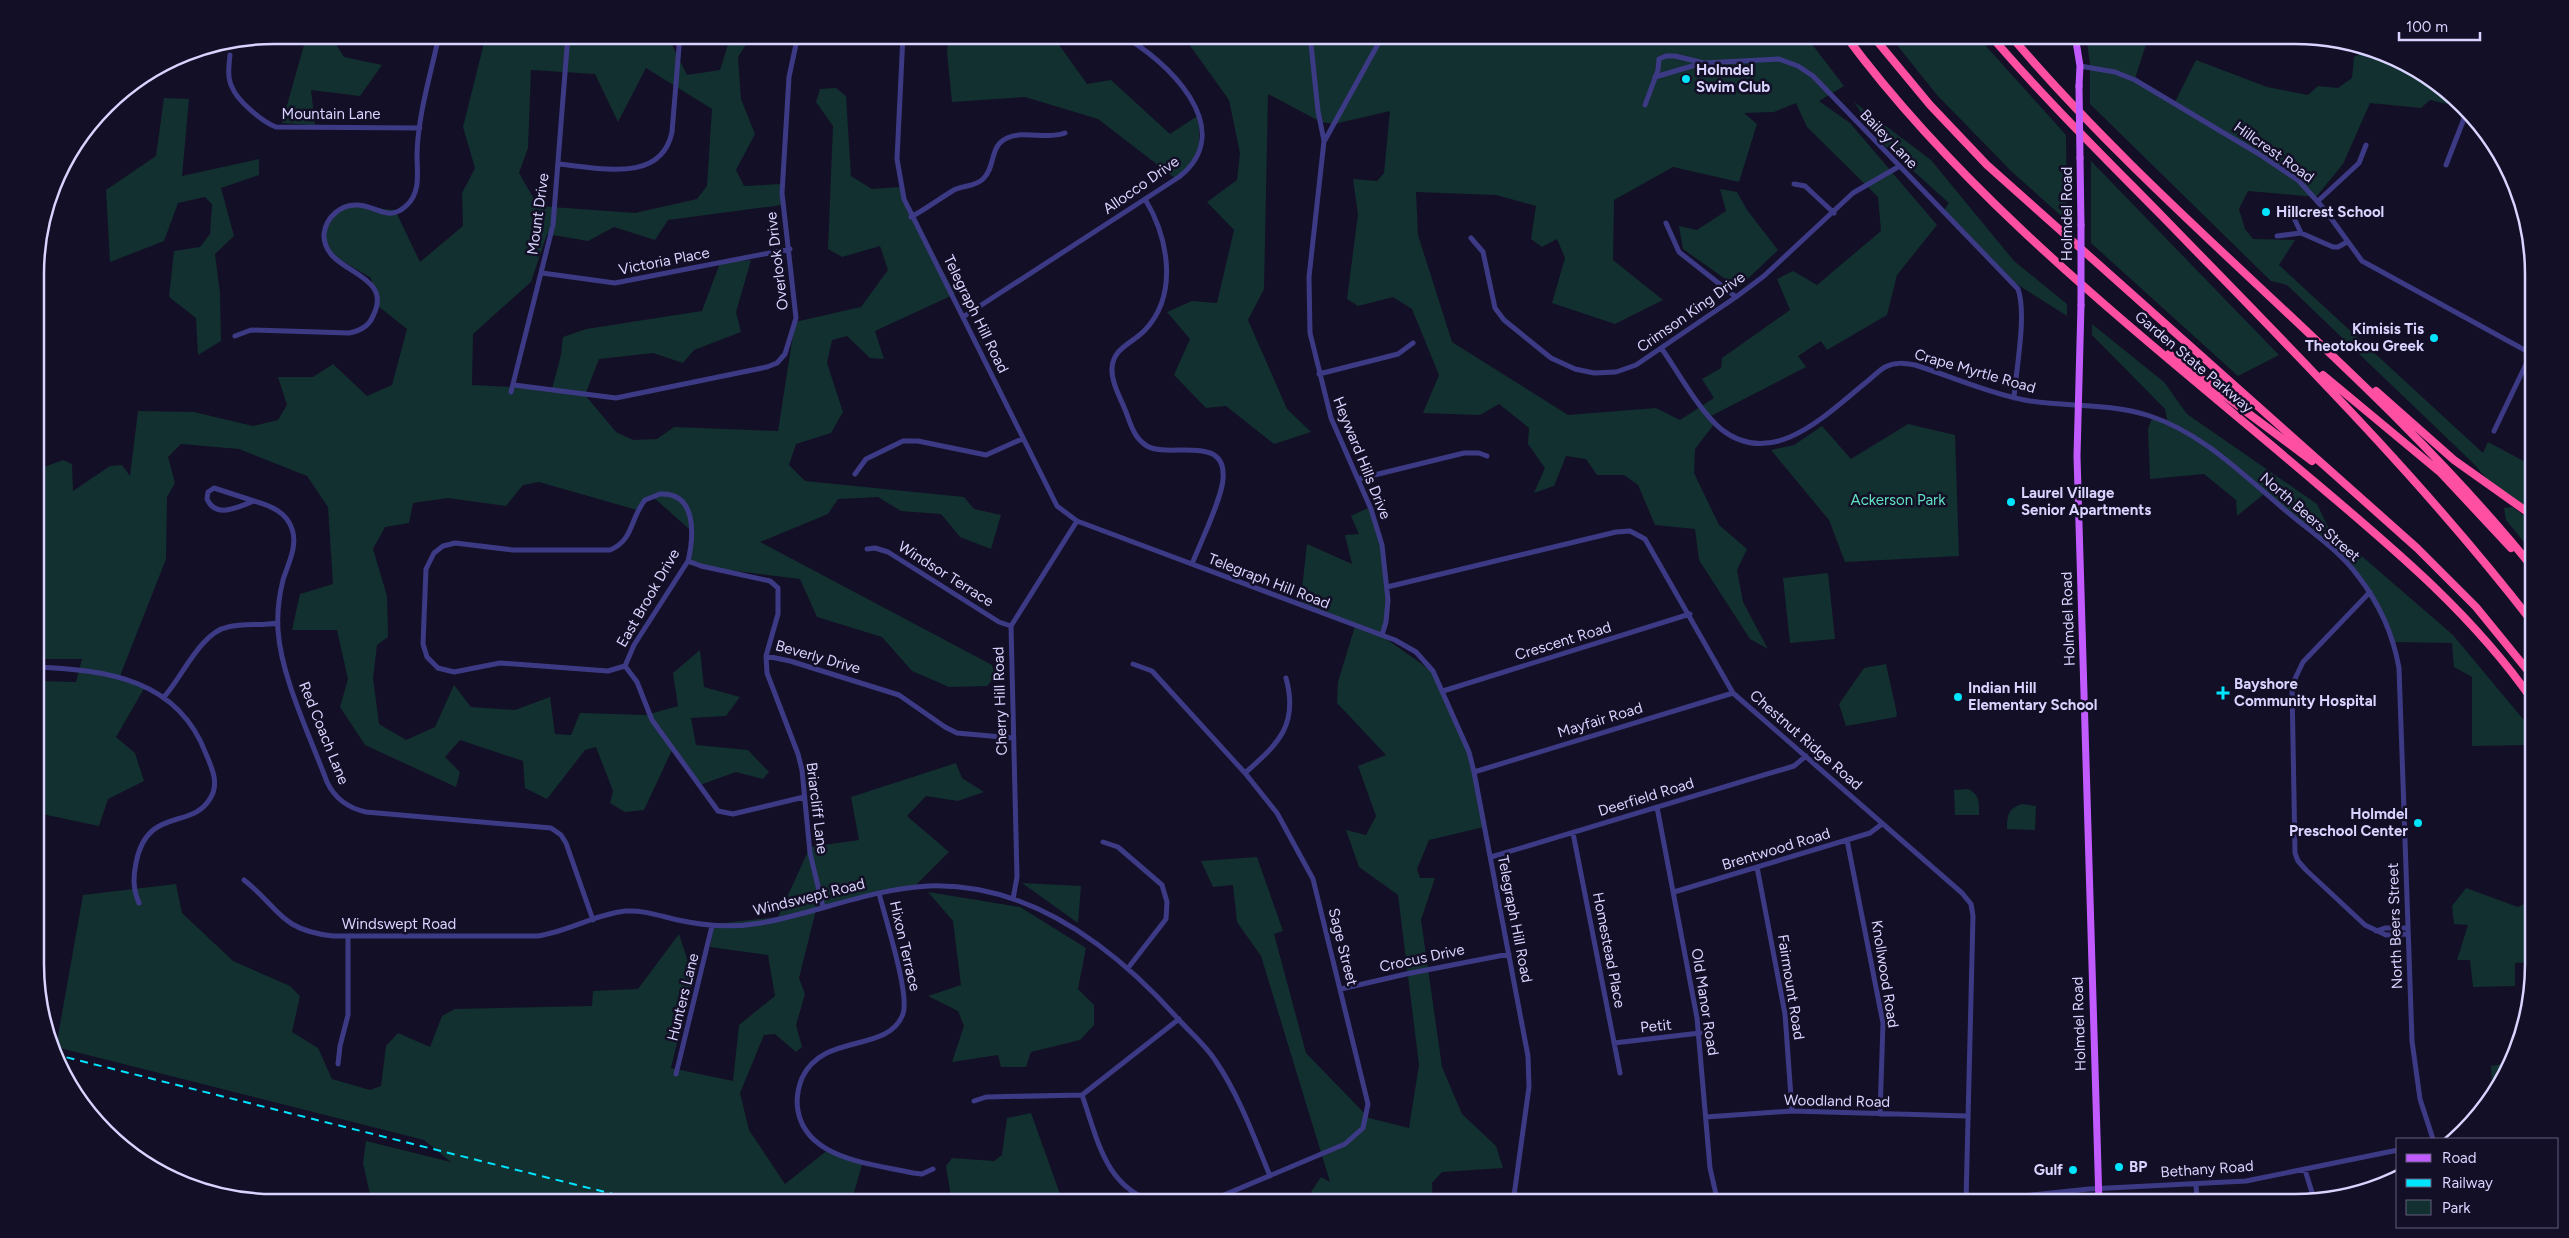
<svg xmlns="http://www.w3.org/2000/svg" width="2569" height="1238" font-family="Figtree,sans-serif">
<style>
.green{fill:#12302f;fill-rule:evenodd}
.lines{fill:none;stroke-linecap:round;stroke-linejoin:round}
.minor{stroke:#3d3a85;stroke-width:5}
.major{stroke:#c25bff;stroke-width:7}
.highway{stroke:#ff4fa3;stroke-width:8}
.rail{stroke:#00e5ff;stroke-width:2;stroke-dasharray:8 6;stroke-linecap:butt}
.major-bridge{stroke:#c25bff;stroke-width:7}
.poi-dot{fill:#00e5ff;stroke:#130f26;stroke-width:2}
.labels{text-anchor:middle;stroke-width:5;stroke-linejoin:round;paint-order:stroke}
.poi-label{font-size:15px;font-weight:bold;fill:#d9d4ff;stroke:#130f26;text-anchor:start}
.street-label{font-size:15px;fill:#d9d4ff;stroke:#130f26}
.park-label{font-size:15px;fill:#5fe0c0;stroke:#130f26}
.rim{fill:none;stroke:#d9d4ff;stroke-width:2.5}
</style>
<rect width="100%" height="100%" fill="#130f26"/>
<path class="green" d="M300,35H330L344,57L382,65L360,96L311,90L315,125L282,123L306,38Z
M486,35H667L687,75L720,70L731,35H752L738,57L741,99L755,134L736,170L744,186L782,184V205L668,220L655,240L614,227L588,241L547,234L531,282L473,334L472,385L552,389L561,355L563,337L586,329L702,311L720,263L751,260L736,312L741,332L694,350L683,363L653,353L599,359L585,395L616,432L633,440L657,439L674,427L778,431L795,322L861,307L888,270L880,246L842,257L828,249L833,126L816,102L820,89L836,88L846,96L851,176L872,189L899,187L955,294L875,331L884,359L870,358L847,336L832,340L827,363L843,412L831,433L796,444L789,465L805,481L964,497L974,509L1001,515L991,549L960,537L941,514L901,511L878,497L838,499L828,514L760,542L992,665L995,676L987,686L949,687L912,671L882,637L817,617L800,579L689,565V529L652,496L637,510L539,482L523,485L506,506L448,498L413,503L409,523L385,527L373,549L387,596L388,637L377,645L373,678L379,724L406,740L435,727L454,685L471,707L515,710L550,697L555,734L571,735L580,713L646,715L678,706L673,673L700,650L704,687L740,697L726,716L691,718L696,745L748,750L769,772L763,779L736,772L697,786L672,750L644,810L625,812L610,803L613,791L596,747L585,750L547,799L525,788L523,761L460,740L445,757L460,772L456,787L365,745L340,707L348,679L337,630H292L300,594L333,584L328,507L307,476L239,449L181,444L168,457L175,483L167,497L166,559L120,676L145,687L116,737L135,753L144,781L108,799L99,826L37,813L36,681L76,682L82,659H36V470L63,460L72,464L73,491L110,466L122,465L130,476L138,411L194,412L253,426L278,420L287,405L278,377H313L333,364L367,396L392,385L407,329L378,306L371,278L329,253L324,231L342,205L395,210L420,262L463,226L462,193L475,168L463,127ZM646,68L712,109L707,186L697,199L635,213L538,206L519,173L528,148L531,70L595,74L618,122Z
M949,35H1052L1087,84L1111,80L1170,134L1199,115V154L1176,179L1098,119L1025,97L952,102L947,52Z
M1187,35H1805L1844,86L1819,101L1850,123L1937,225L1897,275L1887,315L1827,350L1821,341L1798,356L1806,367L1711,416L1715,423L1695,449L1694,473L1719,525L1747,549L1737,570L1743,602L1768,649L1750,639L1699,560L1695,529L1655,525L1638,485L1624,475H1597L1586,459L1566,456L1554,486L1534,493L1545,468L1528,444L1529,428L1499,404L1480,415L1423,413L1439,375L1412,309L1393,297L1358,306L1347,299L1358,214L1353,179L1377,181L1384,173L1390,111L1334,124L1321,122L1268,94L1264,289L1248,320L1287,409L1311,432L1274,444L1226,406L1206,408L1174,375L1190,339L1167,312L1192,301L1217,303L1234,230L1207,202L1237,180L1240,153L1229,100L1191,47ZM1796,103L1807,127L1878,197L1881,231L1817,285L1793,271L1777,279L1790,310L1722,358L1721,368L1702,379L1714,398L1680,420L1656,408L1568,415L1452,342L1418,235L1416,192L1496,195L1536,206L1531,239L1542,247L1557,239L1565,258L1552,303L1615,324L1663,300L1613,260L1614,200L1673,167L1739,182L1757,124L1744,113L1774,112Z
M1889,35H1976L2066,135L2067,221L2011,171L1937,95Z
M2086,35L2115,38L2117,35H2156L2148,38L2135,79L2174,104L2196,60L2267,87L2308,95L2318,86L2338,88L2352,78L2354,57C2358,55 2362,53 2365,52C2391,47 2448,89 2465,108L2430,100L2421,108L2370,103L2343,164L2316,197L2248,191L2239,209L2245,229L2253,239L2295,240L2279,265L2483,453L2488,442L2531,465L2533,464V511L2501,495L2472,462L2287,285L2271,281L2090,104V64Z
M164,98L189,99L182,176L259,159V175L221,188L234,236L215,254L220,293L221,341L198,355L196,318L169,297L174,251L200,247L210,234L212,204L205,197L178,203L164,241L110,262L106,190L156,156Z
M1854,102L1931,160L2014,261L2067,304V316L2015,283L1944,210L1949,203L1881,142Z
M2091,161L2279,355L2238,376L2091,243Z
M1720,189L1737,192L1747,210L1778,250L1738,288L1683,249L1679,226L1697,230L1726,211Z
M2092,324L2164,382L2187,414L2317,504L2328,527L2453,635L2533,731V745L2472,746V677L2454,667L2452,643L2394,642L2354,570L2264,494L2237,516L2236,500L2204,474L2150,479L2148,429L2152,418L2168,424L2165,409L2092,335Z
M1908,424L1955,435L1959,556L1845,562L1829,520L1771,450L1794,445L1822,426L1851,459Z
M1370,507L1387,571L1385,638L1436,674L1471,763L1484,827L1429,840L1417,869L1420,878H1435L1421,920L1442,1067L1462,1114L1496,1146L1503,1168L1442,1172L1432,1183L1433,1203H1315L1311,1192L1321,1177L1330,1182L1261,956L1237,922L1233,885L1213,887L1201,861L1257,857L1283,931L1274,934L1306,1053L1369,1118L1409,1128L1419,1065L1398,895L1359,867L1346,830L1366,835L1376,816L1358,766L1386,755L1337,703L1338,682L1355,626L1300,607L1307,544L1352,564L1345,535L1359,534L1351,516Z
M2512,507L2533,522V553L2506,520L2504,508Z
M1828,573L1835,639L1790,643L1783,578Z
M1886,664L1897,714L1896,717L1846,726L1839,704L1864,668Z
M956,763L962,778L984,792L958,801L926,796L907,816L949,852L912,889L817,906L799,978L805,994L796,1025L802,1047L796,1052L775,1034L764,1035L740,1093L749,1130L785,1184L829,1149L863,1161L851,1203H418L413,1199L394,1194L384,1203H372L363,1163L366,1141L451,1162L424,1140L56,1047L83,895L176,884L182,913L233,961L290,986L300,996L292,1032L318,1048L332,1079L370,1090L381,1086L386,1046L398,1033L430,1047L442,1016L455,1009L592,1006L593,991L638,989L679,934L693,977L671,1068L733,1081L739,1025L775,996L768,955L710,947L714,924L778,917L810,847L859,840L851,797Z
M1968,789C1980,795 1979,802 1979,815H1955L1954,790Z
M2023,804L2036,806L2035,830L2007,829C2007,815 2009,807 2023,804Z
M1022,883L1081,886L1078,923Z
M2466,888L2518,907L2534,899V962L2515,963V986L2473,987L2470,960H2457L2468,925L2454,924L2452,906Z
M928,892L1020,907L1086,948L1078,989L1094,1005V1025L1080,1040L1031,1052L1026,1067H1001L998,1055L952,1062L964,1026L958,1011L928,996L961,985L953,921Z
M2509,1063V1070L2492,1095L2491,1066Z
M1031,1113L1060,1194L1071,1203H952L946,1166L952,1158L994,1161L1002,1155L1007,1118Z"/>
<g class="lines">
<path class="minor" d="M903,35L897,159L904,199L1057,506L1077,521L1395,640L1416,652L1433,671L1469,752L1474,772L1528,1056L1529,1087L1513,1203
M1310,35L1318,111L1324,141L1309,277L1310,333L1331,418L1371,509L1382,545L1388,600L1386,622L1382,635
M2292,35L2331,45
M230,55C229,65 227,78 232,87C237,101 263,122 276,127L420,128
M2080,66L2115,72L2135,80L2259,154L2299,181L2325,210L2362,261L2532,354
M1655,77L1699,64
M1645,105L1658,70L1659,59L1666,56H1675L1704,63L1779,59L1798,66L1813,76L2018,289C2027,315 2016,369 2014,398
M1325,140L1383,35
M558,164C597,167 661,185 672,132L680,35
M2446,165L2467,111
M1794,184L1805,186L1834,213
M1145,199C1168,237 1179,294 1145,330C1133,343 1113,348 1112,368C1111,382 1121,399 1126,412C1131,425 1134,438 1147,446C1169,459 1227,433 1223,479C1222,498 1200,544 1192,564
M2318,201L2359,163L2366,145
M911,217C926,209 939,199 954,190C963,185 975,187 983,179C996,167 989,146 1007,138C1025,130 1046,140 1065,133
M2295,220L2301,233
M1666,223L1679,252L1736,297
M2277,236L2301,233L2333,247H2338L2347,242
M1471,238L1483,252L1495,308L1504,320L1551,358L1575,369L1594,373L1616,372L1636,365L1736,297L1764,276L1853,193L1898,167
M542,273L615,283L790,249
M963,317L1179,177C1240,129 1166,59 1121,35
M235,336L251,330L349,333C360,331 369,326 373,316C396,271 322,274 324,234C326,217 341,204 358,205C377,206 389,223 407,205C421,192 417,172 417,154C418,114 431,74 439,35
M1662,349C1678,372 1700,412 1721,429C1772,470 1826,415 1864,384C1871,379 1878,371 1885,367C1895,362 1904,363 1915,365C1953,377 1991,394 2030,401C2070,407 2111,403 2150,416C2205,434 2247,479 2291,515C2314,534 2341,552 2358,576C2379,603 2393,634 2399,668L2412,1041L2420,1099L2433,1139
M1319,374L1398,354L1413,343
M514,385L616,398L767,367L777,363L785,354L796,318L782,193L789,77L798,35
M511,392L553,225L568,35
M2494,431L2528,360L2532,345
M855,474L866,459L903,441H918L986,455L1022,439
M1358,479L1464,453H1479L1487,456
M214,488L254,501C240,506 216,520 207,499L208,492Z
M660,494C697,492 694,536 688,561L634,645L625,666L608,671L500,663L454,672L438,668L427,657L423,644L426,569L434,553L443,546L455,543L513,550H610C634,540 630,518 645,500Z
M254,501C270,506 286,511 292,529C298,546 288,564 283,580C279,596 277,613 278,630C281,677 310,736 327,782C335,799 348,808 366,812L551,828L561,835L566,843L593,920
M867,549L875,548L888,552L999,622L1011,626
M688,561L701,566L770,581L778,588V614L766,656L767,673L798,754L802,770L810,853L823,907
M1387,587L1616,532L1630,531L1645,539L1733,693L1962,893L1971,904L1973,916L1966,1201
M2370,592L2303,662L2292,685L2295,853L2298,861L2306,870L2365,925L2386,935L2408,934
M766,656L790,661L899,695L945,727L957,733L1013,738
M1133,664L1152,671L1245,773L1277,813L1313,879L1368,1104L1363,1128L1345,1144L1205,1203
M625,666L637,682L652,720L718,811L733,814L804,797
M36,667C107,670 178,679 206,754C212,768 219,783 211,797C193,831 147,805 136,863C133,878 133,889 139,903
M1443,691L1690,614
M164,697C182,677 201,632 228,627C244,623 261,626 278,623
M1474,772L1733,693
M1245,773C1278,744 1299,725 1286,678
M1657,807L1697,1018L1710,1168L1718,1203
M1573,833L1620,1073
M1847,840L1883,1023L1880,1114
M1103,842L1118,847L1162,885L1167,902L1166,919L1128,968
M1491,857L1794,766L1806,756
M1757,867L1785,1014L1792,1111
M244,880C280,908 279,930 333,936H537C568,932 595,914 626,911C644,910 660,916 678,920C705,926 733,928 761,923C817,913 871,889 928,886C1030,882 1116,949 1180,1021C1192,1034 1206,1046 1215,1060C1239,1095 1254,1137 1270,1176
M1674,892L1870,833L1882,824
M879,893C885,918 910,994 903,1014C888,1054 823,1032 802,1078C798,1088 796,1100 798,1111C807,1160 874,1164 913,1173L922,1174L933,1169
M1013,899L1017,877L1011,626L1077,521
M2376,931L2385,928H2407
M1341,989L1406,974L1509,954
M1614,1043L1700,1033
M338,1064L340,1046L348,1015V936
M676,1074L712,926
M1082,1095C1098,1140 1105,1189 1158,1203
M974,1101L986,1097L1082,1095L1179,1019
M1706,1117L1792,1111L1967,1116
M2447,1139L2457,1137
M2305,1170L2315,1202
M2196,1184L2197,1203
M1743,1203H1765
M1956,1203L2089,1189L2246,1181L2398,1150"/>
<path class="major" d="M2075,35L2080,66L2079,86
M2080,158L2081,225
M2081,305L2077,456L2099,1203"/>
<path class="highway" d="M1845,35C1968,201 2133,328 2290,461C2377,535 2467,606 2533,701
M1872,35L1930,105L1987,165L2417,548L2476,607L2533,677
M1990,35C2044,98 2104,157 2162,216C2290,348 2420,477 2533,623
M2010,35C2171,225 2376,373 2533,568
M2169,354L2312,461
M2323,375L2441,473L2511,548
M2376,391L2454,460L2533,516"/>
<path class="rail" d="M53,1054L649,1203"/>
<path class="major-bridge" d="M2079,86L2080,158
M2081,225V305"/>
</g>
<g class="poi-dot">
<circle cx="1686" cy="79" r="5"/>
<circle cx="2266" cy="212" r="5"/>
<circle cx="2434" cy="338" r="5"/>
<circle cx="2011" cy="502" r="5"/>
<path d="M2220.5 685.5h5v5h5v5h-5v5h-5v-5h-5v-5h5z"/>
<circle cx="1958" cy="697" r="5"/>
<circle cx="2418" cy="823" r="5"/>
<circle cx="2119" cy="1167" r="5"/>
<circle cx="2073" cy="1170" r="5"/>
</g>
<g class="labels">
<g class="poi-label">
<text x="1696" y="75">Holmdel<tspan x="1696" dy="17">Swim Club</tspan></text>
<text x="2276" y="217">Hillcrest School</text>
<text x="2424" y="334" text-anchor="end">Kimisis Tis<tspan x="2424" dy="17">Theotokou Greek</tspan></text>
<text x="2021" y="498">Laurel Village<tspan x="2021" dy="17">Senior Apartments</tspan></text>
<text x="2234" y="689">Bayshore<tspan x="2234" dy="17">Community Hospital</tspan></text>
<text x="1968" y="693">Indian Hill<tspan x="1968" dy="17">Elementary School</tspan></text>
<text x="2408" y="819" text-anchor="end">Holmdel<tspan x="2408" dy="17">Preschool Center</tspan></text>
<text x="2129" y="1172">BP</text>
<text x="2063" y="1175" text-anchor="end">Gulf</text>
</g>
<g class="street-label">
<text x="331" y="119">Mountain Lane</text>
<text transform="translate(1889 139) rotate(46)" y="5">Bailey Lane</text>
<text transform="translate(2274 152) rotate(35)" y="5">Hillcrest Road</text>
<text transform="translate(1141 185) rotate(-35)" y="5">Allocco Drive</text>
<text transform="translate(538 214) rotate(-82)" y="5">Mount Drive</text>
<text transform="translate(2067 214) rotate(-90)" y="5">Holmdel Road</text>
<text transform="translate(664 261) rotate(-11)" y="5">Victoria Place</text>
<text transform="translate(777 261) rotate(-97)" y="5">Overlook Drive</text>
<text transform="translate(1691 312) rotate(-35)" y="5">Crimson King Drive</text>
<text transform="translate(976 314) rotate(64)" y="5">Telegraph Hill Road</text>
<text transform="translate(2194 362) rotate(40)" y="5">Garden State Parkway</text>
<text transform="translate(1975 371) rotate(16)" y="5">Crape Myrtle Road</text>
<text transform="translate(1362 458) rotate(68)" y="5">Heyward Hills Drive</text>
<text transform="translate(2310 517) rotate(41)" y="5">North Beers Street</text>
<text transform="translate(946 574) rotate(32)" y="5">Windsor Terrace</text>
<text transform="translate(1269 581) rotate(21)" y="5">Telegraph Hill Road</text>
<text transform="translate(648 598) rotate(-60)" y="5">East Brook Drive</text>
<text transform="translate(2068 619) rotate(-92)" y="5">Holmdel Road</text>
<text transform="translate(1563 641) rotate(-17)" y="5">Crescent Road</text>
<text transform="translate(818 657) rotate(16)" y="5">Beverly Drive</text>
<text transform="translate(1000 701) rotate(-92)" y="5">Cherry Hill Road</text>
<text transform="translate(1600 720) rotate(-17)" y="5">Mayfair Road</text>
<text transform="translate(324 733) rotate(68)" y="5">Red Coach Lane</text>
<text transform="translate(1806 740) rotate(41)" y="5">Chestnut Ridge Road</text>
<text transform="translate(1646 797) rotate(-17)" y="5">Deerfield Road</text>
<text transform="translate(817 808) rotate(83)" y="5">Briarcliff Lane</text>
<text transform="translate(1776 849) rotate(-17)" y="5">Brentwood Road</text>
<text transform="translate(809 897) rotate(-14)" y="5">Windswept Road</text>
<text transform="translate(1515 919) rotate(79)" y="5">Telegraph Hill Road</text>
<text x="399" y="929">Windswept Road</text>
<text transform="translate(2395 926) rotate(-92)" y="5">North Beers Street</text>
<text transform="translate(905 946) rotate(77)" y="5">Hixon Terrace</text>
<text transform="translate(1343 947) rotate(76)" y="5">Sage Street</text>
<text transform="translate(1609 950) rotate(79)" y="5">Homestead Place</text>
<text transform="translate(1422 958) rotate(-12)" y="5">Crocus Drive</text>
<text transform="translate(1885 974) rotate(81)" y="5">Knollwood Road</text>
<text transform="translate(1791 987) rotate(81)" y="5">Fairmount Road</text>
<text transform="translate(683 997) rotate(-76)" y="5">Hunters Lane</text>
<text transform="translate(1705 1002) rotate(81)" y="5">Old Manor Road</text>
<text transform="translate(2079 1024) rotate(-92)" y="5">Holmdel Road</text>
<text transform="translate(1656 1026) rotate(-6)" y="5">Petit</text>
<text transform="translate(1837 1101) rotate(1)" y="5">Woodland Road</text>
<text transform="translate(2207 1169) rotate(-4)" y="5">Bethany Road</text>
</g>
<g class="park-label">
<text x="1898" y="505">Ackerson Park</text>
</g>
</g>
<path d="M0 0H2569V1238H0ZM274 44H2295A230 230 0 0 1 2525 274V964A230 230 0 0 1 2295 1194H274A230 230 0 0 1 44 964V274A230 230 0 0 1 274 44Z" fill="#130f26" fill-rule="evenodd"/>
<path class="rim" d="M274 44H2295A230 230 0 0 1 2525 274V964A230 230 0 0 1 2295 1194H274A230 230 0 0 1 44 964V274A230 230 0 0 1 274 44Z"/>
<rect x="2396" y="1138" width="162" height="90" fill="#130f26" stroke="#625e7d"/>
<rect x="2406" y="1154" width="25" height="8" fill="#c25bff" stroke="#625e7d"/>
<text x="2442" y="1163" font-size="15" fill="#d9d4ff">Road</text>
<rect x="2406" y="1179" width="25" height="8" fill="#00e5ff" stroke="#625e7d"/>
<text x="2442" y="1188" font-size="15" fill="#d9d4ff">Railway</text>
<rect x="2406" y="1200" width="25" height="15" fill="#12302f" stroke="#625e7d"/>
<text x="2442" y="1213" font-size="15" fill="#d9d4ff">Park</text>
<path d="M2399 32v8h81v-8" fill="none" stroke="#d9d4ff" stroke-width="2.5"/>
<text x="2406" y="32" font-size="15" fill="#d9d4ff" stroke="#130f26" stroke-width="4" paint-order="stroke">100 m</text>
</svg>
